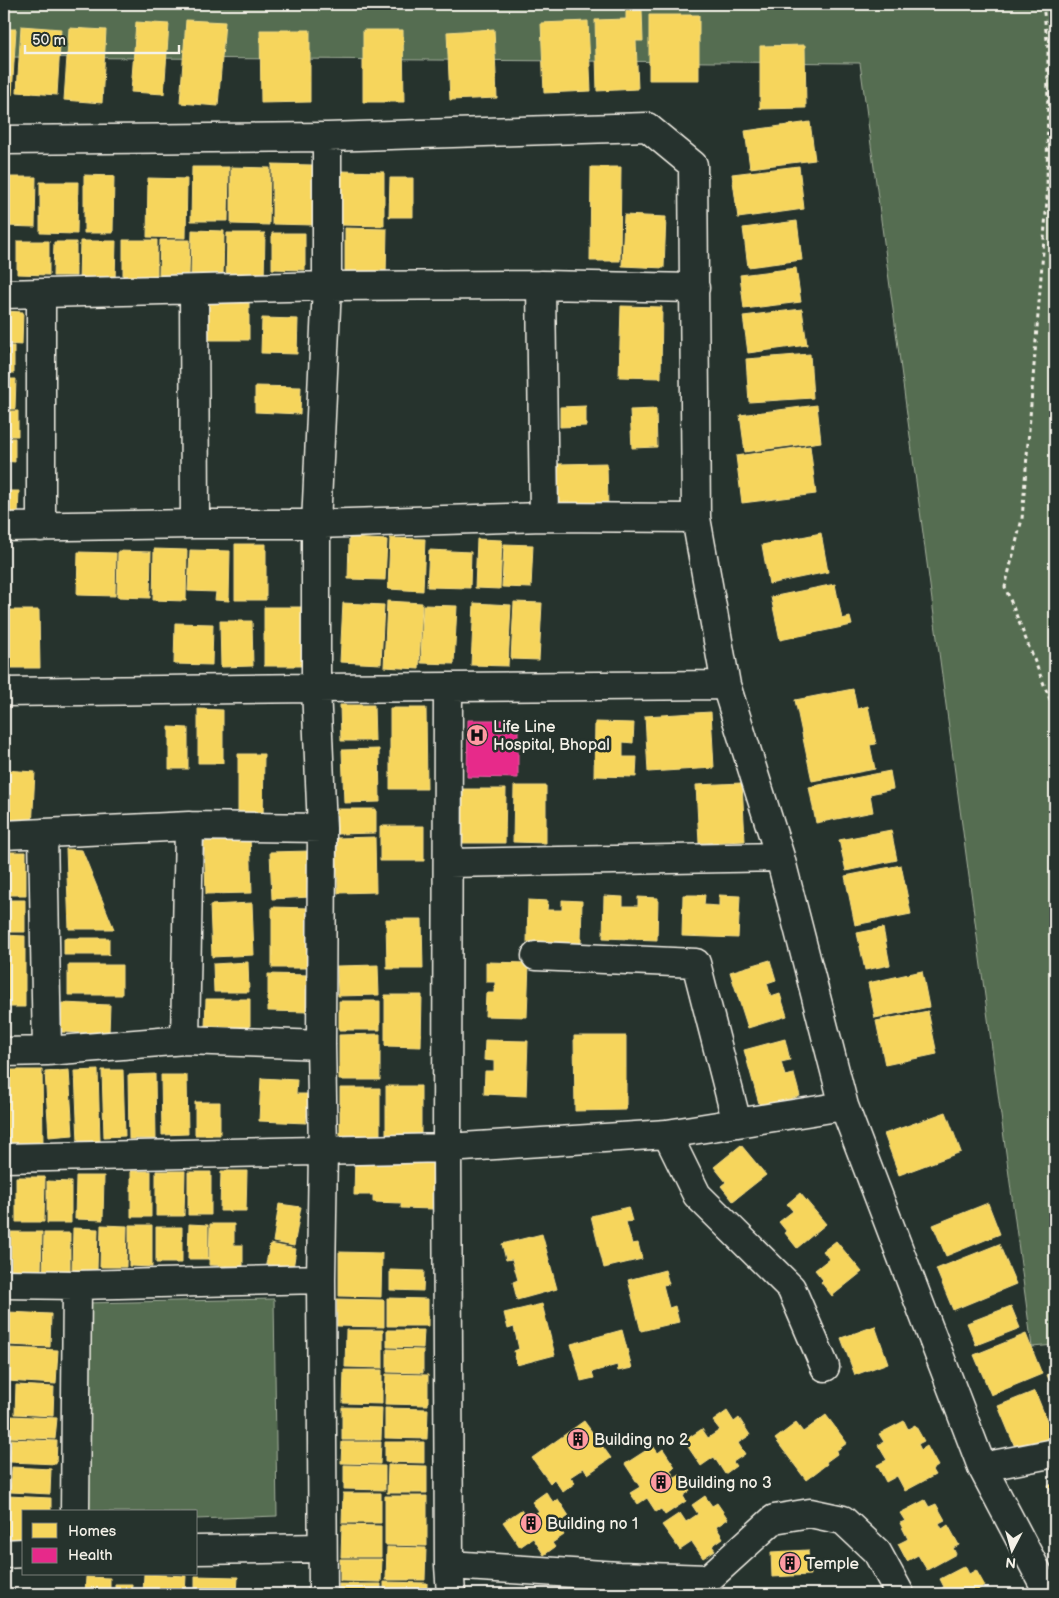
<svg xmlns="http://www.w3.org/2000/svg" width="1059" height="1598" font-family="'Balsamiq Sans',sans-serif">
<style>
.green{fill:#556d51;stroke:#a4af9c}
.homes{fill:#f6d55c;stroke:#f5dd86}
.health{fill:#e7298a;stroke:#eb65a6}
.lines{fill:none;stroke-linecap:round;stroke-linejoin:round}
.minor-casing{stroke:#f4f1e8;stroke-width:31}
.path{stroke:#f4f1e8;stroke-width:3;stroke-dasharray:4 4;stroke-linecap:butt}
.minor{stroke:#26332d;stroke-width:28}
.labels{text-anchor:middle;stroke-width:5;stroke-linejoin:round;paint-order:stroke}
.poi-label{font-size:16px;fill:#f4f1e8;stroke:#26332d;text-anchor:start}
</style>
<rect width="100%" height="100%" fill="#26332d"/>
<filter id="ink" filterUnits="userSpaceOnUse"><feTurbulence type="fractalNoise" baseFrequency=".02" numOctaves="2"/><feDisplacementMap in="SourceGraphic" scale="10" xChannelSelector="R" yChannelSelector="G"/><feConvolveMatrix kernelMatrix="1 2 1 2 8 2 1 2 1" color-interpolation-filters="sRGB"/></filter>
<g filter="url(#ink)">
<path class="green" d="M4,4H1055V1345L1032,1347L860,63L4,57Z
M274,1299L277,1516L196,1519V1512H79L86,1303Z"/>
<path class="homes" d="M642,10L643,41H636L638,89L597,91L595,20L626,19V11Z
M649,15H699V80H649Z
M186,20L225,22L218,106L180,103Z
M588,21L591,91L544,93L541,23Z
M136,22L169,24L164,94L131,92Z
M21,26L61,29L57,95L17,92Z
M69,28L106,30L102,103L64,100Z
M4,29H16L12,95L4,94Z
M494,29L497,98L450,100L447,32Z
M260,30H310V102L261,103Z
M363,30H403L404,102H363Z
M805,45L806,108L760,109V46Z
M810,122L815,160L750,168L745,131Z
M272,164L313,165V225L272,224Z
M799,166L804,209L738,218L732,174Z
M192,167H229L228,221H191Z
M231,167L270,168L269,225L231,224Z
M591,167H621L620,261H590Z
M341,171L384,172V226L340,225Z
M84,175L114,176L113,233H84Z
M4,177H36L35,227L4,226Z
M148,178L187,179L186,238L147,237Z
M390,178H413V217H389Z
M40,182H78L77,234L40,233Z
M624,215L666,217L664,268L622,266Z
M797,221L802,260L748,267L743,228Z
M345,228L387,229L386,277H345Z
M192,230L224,231L223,278H191Z
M227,233H265L264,283L226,282Z
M272,233H305V270L272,269Z
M4,239H5V283H4Z
M123,240H157V279H123Z
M160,240H190L189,275H159Z
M17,241H49V275L17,274Z
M80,241H116L115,282H79Z
M54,242H76V276H53Z
M796,268L801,302L744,309L740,275Z
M204,302H249V340H204Z
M621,306L662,307L661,378L619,377Z
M802,309L807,345L748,353L743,316Z
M4,311L23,312L22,345L4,344Z
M262,318L298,319L297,354L261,353Z
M4,346H14V373H4Z
M810,354L813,398L749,402L746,359Z
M4,379H16L15,409H4Z
M255,386L301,387L300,414L255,412Z
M817,405L821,442L745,452L740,415Z
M586,406V426L560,427V407Z
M656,409L657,447L632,448L630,410Z
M4,411H18V436H4Z
M4,438H15V462L4,461Z
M810,446L816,494L742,503L736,456Z
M607,463L608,509L558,510V464Z
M4,491H19L18,515H4Z
M821,533L828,572L769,584L762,545Z
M349,538L387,540L385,580L348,579Z
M390,538L425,539L423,591L388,589Z
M477,539L502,540L500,589L475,588Z
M235,544H266V600H235Z
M504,544L533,545L531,588L502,587Z
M154,549L187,550L186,601L153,600Z
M190,550L230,551L229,601L215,600L216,592L188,591Z
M429,550L471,552L470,588L427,587Z
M118,551L151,552L150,598L117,597Z
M78,552L116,553L115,596L77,595Z
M835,584L842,619L850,617L852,625L780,640L771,597Z
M387,601L422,603L419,669L384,667Z
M514,602L542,603L539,660L511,659Z
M343,603L384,605L381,664L340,662Z
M474,603L511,605L508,666L471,665Z
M423,605L457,606L454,664L421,663Z
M264,607H307V666H264Z
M4,610H39L40,668H4Z
M220,621H252L253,666L221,667Z
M175,623L213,624L212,665L174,664Z
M853,689L857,709L868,706L876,744L870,745L875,769L812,781L795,700Z
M340,705H374L375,741H341Z
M390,708H426L427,789H390Z
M198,709L223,710V763H198Z
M711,712L714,768L648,772L645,716Z
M595,722L634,723L633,743L623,742V757H637L636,777L594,776Z
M169,727L188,728V769H169Z
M379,749L380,802L344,803L342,750Z
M238,754H264L263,821H238Z
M4,770L35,772L32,829L4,828Z
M890,771L893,789L870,794L873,812L816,823L809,787Z
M742,783L745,841L699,843L696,785Z
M514,786H546V843L513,842Z
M463,789H506L505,843H463Z
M337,809H376V833L337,834Z
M380,826H424V861H380Z
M891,830L897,860L846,871L839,840Z
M250,834L252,893L206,894L204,835Z
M375,837L376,892L338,893L337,838Z
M66,849L82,850L114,929H69Z
M310,851L311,897L272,899L270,852Z
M4,852H26V895H4Z
M901,865L911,914L855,925L845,876Z
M683,895H705L704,905L719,906V895L740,896L738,938L682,936Z
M604,896L623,897V906H638V897L658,898L657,940L603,938Z
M4,900H25V932H4Z
M528,900L548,901L547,910H562V900L582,901L581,943L527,942Z
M252,903L254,955L212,957L210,905Z
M272,907L310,908V968H272Z
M386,919H422L423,969H387Z
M883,928L890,965L865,970L857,933Z
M4,935L25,936V1007H4Z
M64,938H109V955H64Z
M770,960L776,980L767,983L771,997L780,994L787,1016L748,1028L730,972Z
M248,962L249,992H214L213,964Z
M486,962L529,963L527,1017L485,1016L486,993H495V982H486Z
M68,965H122V995H68Z
M378,965L379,995L338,996L337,966Z
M922,971L929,1007L875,1018L868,983Z
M268,974L309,975L308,1012L268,1011Z
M385,995H422L421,1047L385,1046Z
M206,999H250V1027H205Z
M339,1001H380V1030H339Z
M62,1003L110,1005L109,1034L61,1032Z
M928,1011L937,1054L885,1065L876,1021Z
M380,1034V1080H339V1035Z
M574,1036H626V1110L575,1111Z
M785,1039L790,1060L781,1062L785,1076L794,1074L800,1096L760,1107L744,1050Z
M485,1040L528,1041L526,1096L484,1094L485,1071H494V1061L484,1060Z
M4,1070H42L43,1143L4,1144Z
M69,1070L73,1135L49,1137L45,1072Z
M98,1070L100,1141L78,1142L75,1071Z
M102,1070H123L125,1136L104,1137Z
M155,1074L156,1139H129L128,1075Z
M161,1075H187L188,1134L162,1135Z
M261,1078L297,1080L296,1094H308L306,1123L259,1121Z
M386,1086H421V1143H386Z
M340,1088H380V1141H340Z
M195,1102H220V1135H195Z
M946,1112L961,1152L899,1175L884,1134Z
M741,1145L766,1175L733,1201L721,1186L726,1182L714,1167Z
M355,1157L428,1159V1163H432V1159L437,1164L438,1197L433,1196V1209L401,1208V1203L373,1202V1195H354Z
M131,1171H151V1217H131Z
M156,1171H185L184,1216H156Z
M221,1171H247L246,1211H220Z
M188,1172H211V1215H188Z
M76,1176H104L103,1220L75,1219Z
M16,1177H45L44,1222H16Z
M47,1181L71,1182V1223H47Z
M800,1193L826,1224L797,1248L785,1233L787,1232L779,1222L793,1211L787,1204Z
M988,1203L1000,1234L946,1256L933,1225Z
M279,1204L301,1207L294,1246L273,1242Z
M628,1207L632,1221L626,1222L632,1244L638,1243L642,1259L604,1268L591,1216Z
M189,1224L208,1225V1259H188Z
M210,1224H234V1245H243V1266L209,1265Z
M4,1225H9L8,1263H4Z
M101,1225L127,1226L126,1267H100Z
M129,1225H152V1267L129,1266Z
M156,1227H182V1263H156Z
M73,1228L98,1229L97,1272L72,1271Z
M11,1232H42L41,1274L11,1273Z
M44,1233H70V1278L43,1277Z
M542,1234L557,1289L517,1300L513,1282L518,1280L512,1259L506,1260L502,1244Z
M836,1241L862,1272L832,1296L821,1282L823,1280L815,1270L829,1259L823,1251Z
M270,1244L296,1249L293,1269L266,1264Z
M999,1244L1016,1284L953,1310L936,1269Z
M339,1252L382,1253L381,1297L339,1296Z
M390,1270L424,1271L423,1291L390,1290Z
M665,1270L669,1284L663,1285L669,1308L675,1306L679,1322L641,1331L628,1280Z
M387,1298L428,1299V1326H387Z
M337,1299L384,1300V1327L337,1326Z
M542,1304L555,1355L517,1365L514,1351L519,1349L514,1327L508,1329L504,1313Z
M1011,1306L1020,1328L976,1345L967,1323Z
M8,1312L51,1314L50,1347L7,1345Z
M875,1326L888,1363L855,1375L841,1338Z
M346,1330H383V1368L345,1367Z
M387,1330H424L423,1348L387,1347Z
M622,1330L632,1368L618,1371L617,1365L592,1372L594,1378L581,1381L571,1344Z
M1026,1334L1042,1374L991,1395L974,1355Z
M9,1348L58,1350L56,1384L7,1381Z
M387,1349L423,1350V1373L387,1372Z
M344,1370H382V1404L343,1403Z
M1055,1371V1393L1047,1375Z
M386,1374L428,1375V1405L385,1404Z
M16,1385L54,1387L53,1416L15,1414Z
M1035,1391L1054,1438L1017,1452L998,1406Z
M342,1407L382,1408L381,1440H342Z
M385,1408L428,1409L427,1439L385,1438Z
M727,1411L734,1422L739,1418L750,1435L738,1443L745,1454L733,1462L736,1466L725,1474L714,1457L701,1466L684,1441L702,1429L708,1438L720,1430L713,1421Z
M826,1415L847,1443L836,1451L837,1454L826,1462L827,1464L806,1480L775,1439L796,1423L803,1432Z
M10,1416L57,1418L55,1439L9,1437Z
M4,1419H7L6,1445H4Z
M584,1421L611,1458L588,1474L584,1468L570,1477L575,1483L563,1492L554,1479L550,1483L532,1458Z
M904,1421L908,1429L915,1425L924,1441L918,1444L921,1450L927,1446L938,1466L932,1470L935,1475L905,1491L897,1476L886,1482L877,1465L887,1460L878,1445L884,1442L879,1434Z
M11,1439L57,1441L56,1464L10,1462Z
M342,1442H381L380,1464L341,1463Z
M385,1442H424V1463L385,1462Z
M653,1446L658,1453L663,1449L675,1467L670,1470L675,1478L680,1475L690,1491L683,1496L686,1501L665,1515L661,1509L656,1512L647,1498L638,1504L630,1493L640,1487L625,1464Z
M4,1449H8L6,1484H4Z
M344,1465L385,1466V1490L344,1489Z
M388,1465L427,1466V1493H387Z
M12,1467L51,1469L50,1494L10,1492Z
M1055,1483V1500L1048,1486Z
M4,1485H6L5,1508H4Z
M546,1492L553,1502L558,1499L569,1516L557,1524L564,1535L552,1543L555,1547L544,1555L533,1538L520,1547L503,1522L521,1510L527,1519L539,1511L532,1502Z
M343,1493H381V1523H342Z
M8,1496L51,1498V1512H24V1541L6,1540Z
M385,1496H427V1546L385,1545Z
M705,1496L712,1506L717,1503L728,1519L716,1527L723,1538L712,1546L715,1550L703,1558L692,1542L680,1550L662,1525L680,1513L686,1522L698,1514L692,1505Z
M925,1500L929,1507L936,1504L945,1520L939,1523L942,1529L948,1525L959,1545L953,1548L956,1554L927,1570L918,1555L907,1561L898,1544L908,1539L900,1523L905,1521L900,1513Z
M342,1525L381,1526V1557H341Z
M387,1547L426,1548L425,1580H386Z
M808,1550L810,1575L772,1577L771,1552Z
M340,1559H382L381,1582L340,1581Z
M965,1566L969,1574L976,1570L985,1586L978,1589L981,1594H942L939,1590L944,1587L940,1579Z
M144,1574L186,1576L185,1594H143Z
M195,1576L238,1577L237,1594H195Z
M86,1577L110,1578V1594H85Z
M384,1582L427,1583V1594H384Z
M115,1584H132V1594H115Z
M339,1584H381V1594H339Z"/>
<path class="health" d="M468,720H518V778L467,777Z"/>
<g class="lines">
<g class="minor-casing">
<path id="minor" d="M4,140L327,137L647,127L693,165L696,518L726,685L780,857L844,1106L982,1467L1049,1594
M541,285L544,517
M194,290L195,524
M4,294L327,286L541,285L695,288
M4,527L195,524H316L544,517L696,518
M41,527V295
M448,688L447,1148L449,1565L451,1594
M4,692L316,688L726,685
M43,833L47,1051
M4,835L189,826L322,828
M449,863L780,857
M536,956L696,963L737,1123
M185,1040L189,826
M4,1052L47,1051L185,1040L321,1045
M667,1134L697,1195L791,1288L825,1367
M4,1158L447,1148L667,1134L844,1106
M4,1284L77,1285L321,1279
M982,1467L1055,1453
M75,1512L77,1285
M196,1550L322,1548
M4,1554L24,1553
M449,1565L619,1576L708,1579L774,1519L810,1513L843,1520L877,1552L900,1594
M323,1594L321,1279L323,1151L321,1045L322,828L316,688V524L327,286V137"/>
</g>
<path class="path" d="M1043,4L1048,49L1047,200L1022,519L1005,587L1055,712"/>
<use href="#minor" class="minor"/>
</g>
</g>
<defs>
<g id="hospital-disc" transform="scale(1.125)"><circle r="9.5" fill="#ff9aa2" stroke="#26332d"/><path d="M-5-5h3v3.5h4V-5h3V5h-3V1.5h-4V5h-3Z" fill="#111"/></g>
<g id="building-disc" transform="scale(1.125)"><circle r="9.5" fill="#ff9aa2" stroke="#26332d"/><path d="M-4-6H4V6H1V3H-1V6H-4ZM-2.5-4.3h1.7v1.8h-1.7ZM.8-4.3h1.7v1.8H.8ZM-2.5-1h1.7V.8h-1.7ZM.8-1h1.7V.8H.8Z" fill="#111"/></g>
</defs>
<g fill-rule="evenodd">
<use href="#hospital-disc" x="477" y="735"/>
<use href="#building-disc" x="578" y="1439"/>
<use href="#building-disc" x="661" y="1482"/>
<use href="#building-disc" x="531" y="1523"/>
<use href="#building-disc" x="790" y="1563"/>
</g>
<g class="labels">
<g class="poi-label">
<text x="493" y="732">Life Line<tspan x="493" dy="18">Hospital, Bhopal</tspan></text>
<text x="594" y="1445">Building no 2</text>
<text x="677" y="1488">Building no 3</text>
<text x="547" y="1529">Building no 1</text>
<text x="806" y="1569">Temple</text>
</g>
</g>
<rect width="1059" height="1598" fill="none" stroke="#26332d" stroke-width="20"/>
<rect x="10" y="10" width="1039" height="1578" fill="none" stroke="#f4f1e8" stroke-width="2" filter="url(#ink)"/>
<rect x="22" y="1510" width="175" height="65" fill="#26332d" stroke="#787f78"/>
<rect x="32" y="1523" width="25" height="15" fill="#f6d55c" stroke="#787f78"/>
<text x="68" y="1536" font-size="15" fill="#f4f1e8">Homes</text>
<rect x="32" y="1548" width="25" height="15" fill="#e7298a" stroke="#787f78"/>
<text x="68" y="1560" font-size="15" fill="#f4f1e8">Health</text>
<g transform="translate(1012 1550) rotate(186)" stroke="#26332d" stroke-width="4" paint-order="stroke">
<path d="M0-4L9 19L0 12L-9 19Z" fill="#f4f1e8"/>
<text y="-8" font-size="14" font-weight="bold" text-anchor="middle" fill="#f4f1e8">N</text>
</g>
<path d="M25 45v8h154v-8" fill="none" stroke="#f4f1e8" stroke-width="2.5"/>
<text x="32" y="45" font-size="15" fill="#f4f1e8" stroke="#26332d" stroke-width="4" paint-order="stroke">50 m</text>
</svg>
